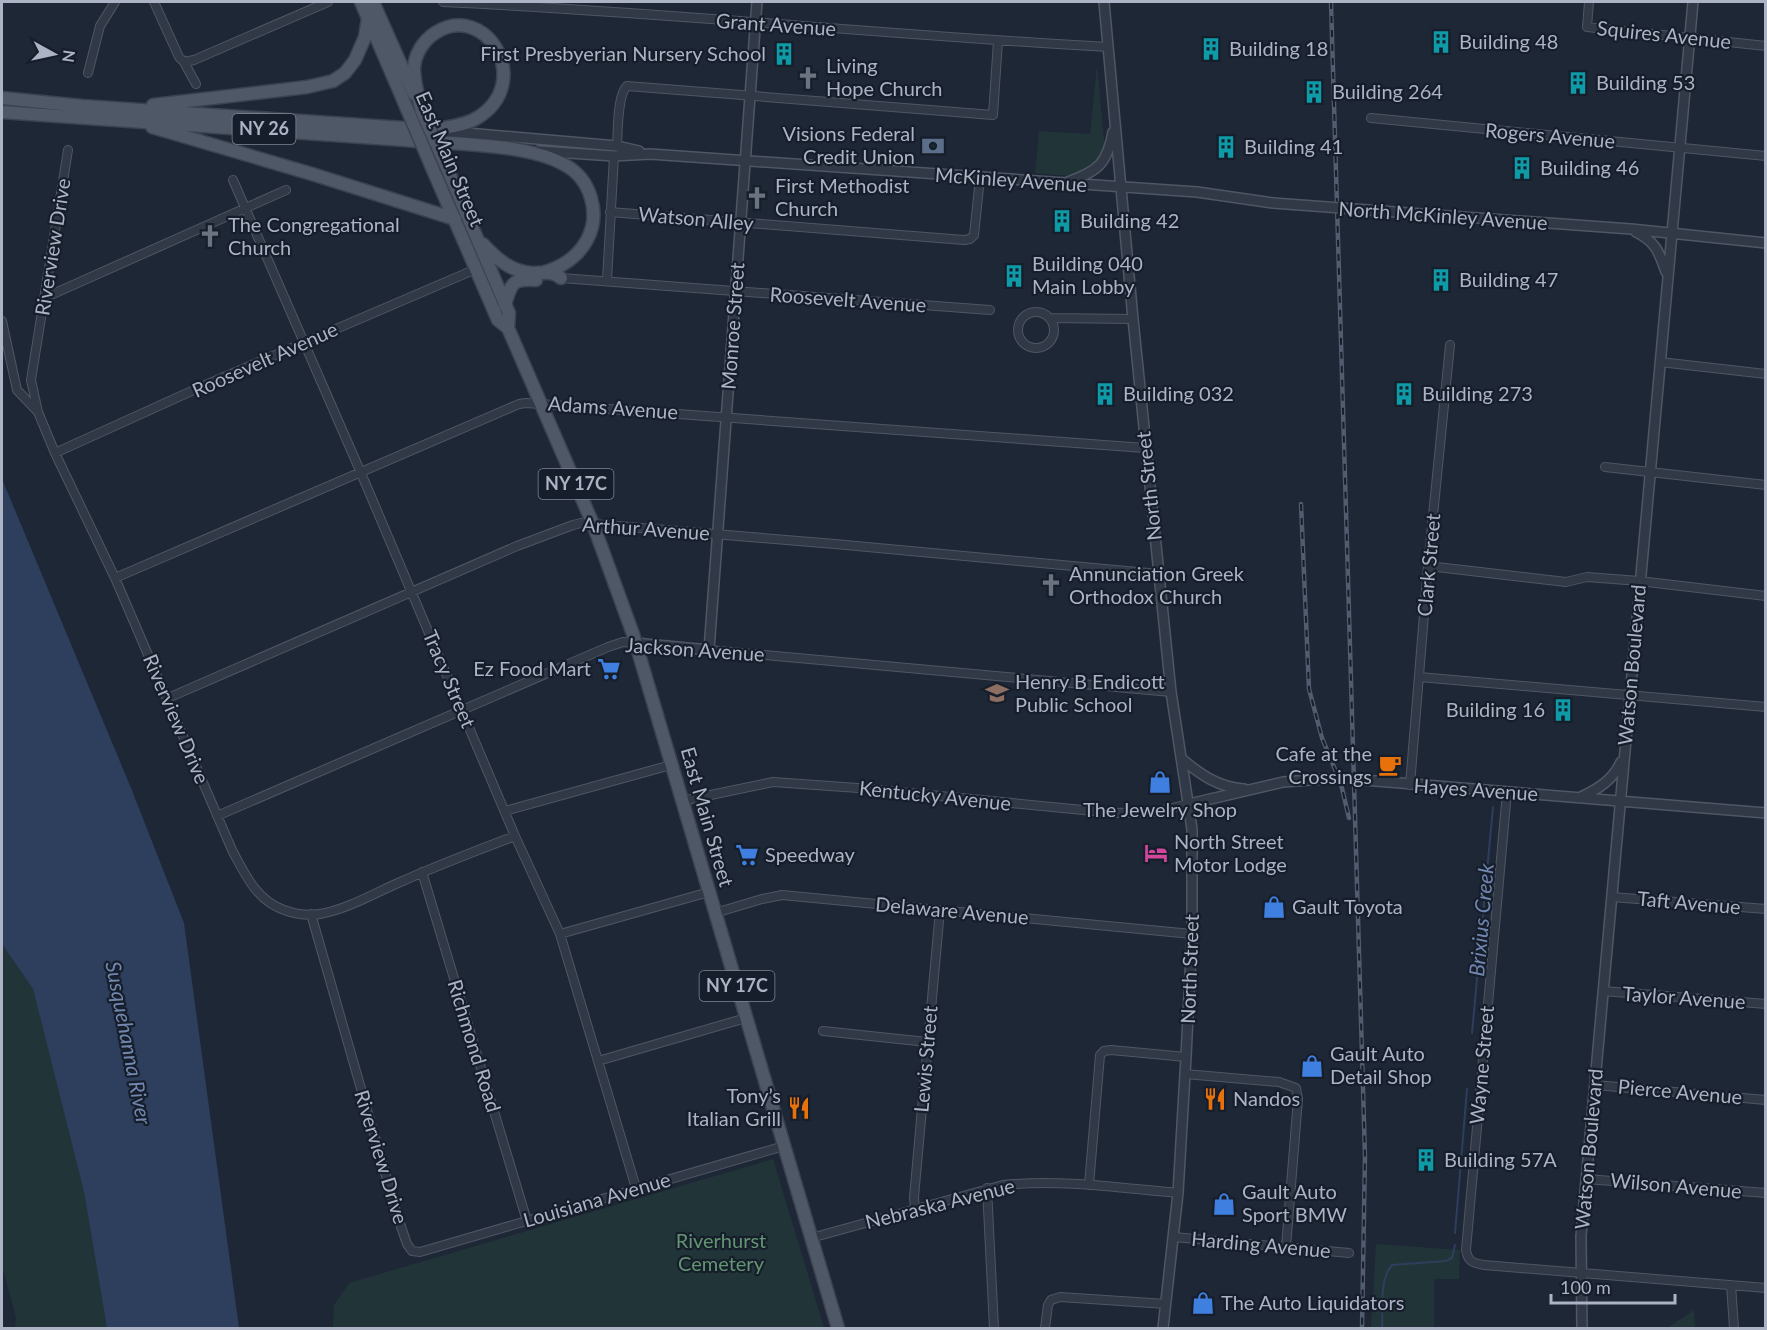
<svg xmlns="http://www.w3.org/2000/svg" width="1767" height="1330" font-family="Lato,sans-serif">
<style>
.green{fill:#213539}
.water{fill:#2e3e5d}
.lines{fill:none;stroke-linecap:round;stroke-linejoin:round}
.stream{stroke:#2e3e5d;stroke-width:2}
.minor-casing{stroke:#4f5665;stroke-width:10}
.tertiary-casing{stroke:#4f5665;stroke-width:12}
.primary-casing{stroke:#3b4250;stroke-width:15}
.minor{stroke:#313947;stroke-width:8}
.tertiary{stroke:#313947;stroke-width:9}
.primary{stroke:#4f5867;stroke-width:12}
.rail-casing{stroke:#535c6f;stroke-width:4.5}
.rail{stroke:#171e2b;stroke-width:2;stroke-dasharray:7;stroke-linecap:butt}
.tertiary-bridge-casing{stroke:#4f5665;stroke-width:12;stroke-linecap:butt}
.primary-bridge-casing{stroke:#3b4250;stroke-width:15;stroke-linecap:butt}
.tertiary-bridge{stroke:#313947;stroke-width:9}
.primary-bridge{stroke:#4f5867;stroke-width:12}
.labels{text-anchor:middle;stroke-width:4.5;stroke-linejoin:round;paint-order:stroke}
.shield{fill:#171e2b;stroke:#7f8696;stroke-width:1.5}
.shield-label{font-size:18px;font-weight:bold;fill:#abb3c4}
.street-label{font-size:20px;fill:#abb3c4;stroke:#171e2b}
.poi-label{font-size:20px;fill:#abb3c4;stroke:#171e2b;text-anchor:start}
.park-label{font-size:20px;fill:#629571;stroke:#171e2b}
.water-label{font-size:21px;font-style:italic;fill:#7187af;stroke:#171e2b}
</style>
<rect width="100%" height="100%" fill="#1e2736"/>
<path class="green" d="M1097,65L1105,152L1104,161L1082,177L1035,173L1039,131L1090,134Z
M2,944L33,989L84,1192L107,1328H15L16,1318L2,1265Z
M773,1159L824,1328H333L334,1305L349,1283Z
M1376,1244L1460,1250L1459,1279H1434V1328H1371Z
M1694,1310L1695,1328H1667Z"/>
<path class="water" d="M2,479L131,788L184,923L239,1328H107L84,1192L33,989L2,944Z"/>
<g class="lines">
<path class="stream" d="M1472,1033L1493,807
M1455,1233L1467,1089
M1382,1328C1383,1309 1379,1280 1392,1265L1446,1261L1452,1258L1455,1245"/>
<g class="minor-casing">
<path id="minor" d="M154,2L179,57L184,62L196,84
M443,2C665,12 886,35 1108,47
M1589,2L1587,27L1766,46
M184,62L194,60L328,2
M88,73L100,26L115,2
M1371,118L1766,156
M617,146C618,132 617,95 627,86L993,115L998,41
M68,150L31,380L38,412L55,453L115,578L232,850C245,874 256,900 284,910C295,914 308,916 320,914C349,909 378,891 405,880C441,864 478,850 515,836
M233,180L361,473L515,836L560,934L636,1188
M610,212L964,240L970,239L974,235L980,178
M561,278L990,310
M607,280L614,156
M44,298L286,190
M1018 330a18 18 0 1 1 36 0a18 18 0 1 1-36 0Z
M1049,318L1133,319
M2,321L17,390L37,411
M1660,362L1766,374
M55,453L196,389L476,269
M1605,467L1766,485
M1428,566L1566,582L1587,577L1639,581L1766,596
M115,578L519,404L526,403L1145,448
M709,650L1171,692
M1419,677L1766,707
M168,698L517,546L573,525L581,523L835,544L1159,574
M1410,785L1428,566L1450,345
M1507,792L1466,1250C1468,1262 1473,1263 1484,1265L1766,1288
M682,801L773,782L858,788L1114,813L1154,812L1189,804
M505,811L671,765
M217,816L608,647L623,642L635,643
M422,872L527,1221
M1612,897L1766,909
M715,913L762,899L782,895L1192,934
M311,914L398,1218L407,1244L412,1251L420,1252L784,1146
M560,934L709,892
M1603,991L1766,1004
M823,1031L927,1042
M598,1061L746,1018
M1185,1074L1279,1082L1296,1088L1298,1099L1286,1247
M1595,1085L1766,1100
M1586,1179L1766,1193
M1089,1185L1100,1055L1104,1051L1111,1050L1186,1057
M987,1188L994,1328
M915,1210L914,1197L940,910
M1174,1237L1349,1253
M811,1238L1003,1185C1061,1179 1120,1188 1178,1193
M1731,1285L1734,1328
M1045,1328L1048,1305L1051,1300L1060,1297L1166,1304"/>
</g>
<g class="tertiary-casing">
<path id="tertiary" d="M1104,2L1133,319L1171,692L1192,829V934L1186,1057L1178,1193L1163,1328
M444,131L617,146L639,151
M539,151L614,156L650,154L1197,192L1273,203
M1068,182C1098,171 1107,164 1113,132
M1436,215L1631,229L1766,243
M1636,232C1656,242 1659,252 1666,272
M635,643L709,650L757,2
M1182,759C1201,775 1218,787 1244,789
M1581,797C1598,789 1613,780 1621,762
M1189,804L1283,782L1339,778L1766,813
M1582,1328L1581,1236L1693,2"/>
</g>
<g class="primary-casing">
<path id="primary" d="M361,2L407,109
M373,2L414,94
M2,98L82,106L433,130C447,127 464,126 477,118C536,82 485,0 435,33C423,41 415,54 414,68C414,81 418,96 421,109
M153,105L307,87L333,81L345,73L355,60L365,37L368,18
M2,112C136,122 270,130 405,140C449,144 528,143 565,165C591,179 601,214 587,240C577,258 561,268 541,273
M152,127L312,174L455,219
M447,168L509,313L508,328L593,524L633,634L838,1328
M433,170L498,320L508,328
M483,244C497,259 511,272 533,273C543,273 553,271 561,278
M505,305C511,283 513,278 536,280"/>
</g>
<use href="#minor" class="minor"/>
<use href="#tertiary" class="tertiary"/>
<use href="#primary" class="primary"/>
<g class="rail-casing">
<path id="rail" d="M1331,2L1365,1156L1362,1328
M1301,504L1309,689L1322,738L1341,784L1349,818"/>
</g>
<use href="#rail" class="rail"/>
<g class="tertiary-bridge-casing">
<path id="tertiary-bridge" d="M1273,203L1436,215"/>
</g>
<g class="primary-bridge-casing">
<path id="primary-bridge" d="M407,109L433,170
M421,109L447,168"/>
</g>
<use href="#tertiary-bridge" class="tertiary-bridge"/>
<use href="#primary-bridge" class="primary-bridge"/>
</g>
<defs>
<g id="building-bare" transform="scale(1.8)"><path d="M-4-6H4V6H1V3H-1V6H-4ZM-2.5-4.3h1.7v1.8h-1.7ZM.8-4.3h1.7v1.8H.8ZM-2.5-1h1.7V.8h-1.7ZM.8-1h1.7V.8H.8Z" fill="#0f9aa8" stroke="#171e2b" stroke-width="2.5" paint-order="stroke"/></g>
<g id="church-bare" transform="scale(1.8)"><path d="M-1.2-6h2.4v3.5h3.3v2.4h-3.3V6h-2.4V-.1h-3.3v-2.4h3.3Z" fill="#6b7280" stroke="#171e2b" stroke-width="2.5" paint-order="stroke"/></g>
<g id="bank-bare" transform="scale(1.8)"><path d="M-6-4H6V4H-6ZM0-2.3a2.3 2.3 0 1 0 0 4.6a2.3 2.3 0 1 0 0-4.6Z" fill="#5c6f8a" stroke="#171e2b" stroke-width="2.5" paint-order="stroke"/></g>
<g id="supermarket-bare" transform="scale(1.8)"><path d="M-6-5.5h2.5l.6 2H6L4.5 2H-2.5L-4.4-4H-6ZM-1.5 3.2a1.3 1.3 0 1 0 .1 0ZM3 3.2a1.3 1.3 0 1 0 .1 0Z" fill="#3f7fe0" stroke="#171e2b" stroke-width="2.5" paint-order="stroke"/></g>
<g id="school-bare" transform="scale(1.8)"><path d="M0-5L7-2L0 1L-7-2ZM-4 1L0 2.5L4 1V4Q0 6-4 4Z" fill="#8d6e63" stroke="#171e2b" stroke-width="2.5" paint-order="stroke"/></g>
<g id="cafe-bare" transform="scale(1.8)"><path d="M-5.5-4.5H6V0H3Q3 3.5 0 3.5H-2.5Q-5.5 3.5-5.5 0ZM3-3.2v2h1.7v-2ZM-6 4.5H4V6H-6Z" fill="#e8710a" stroke="#171e2b" stroke-width="2.5" paint-order="stroke"/></g>
<g id="shop-bare" transform="scale(1.8)"><path d="M-5-2.5h2.3a2.7 3.5 0 0 1 5.4 0H5L5.5 6h-11ZM-1.5-2.5h3a1.5 2.3 0 0 0-3 0Z" fill="#3f7fe0" stroke="#171e2b" stroke-width="2.5" paint-order="stroke"/></g>
<g id="hotel-bare" transform="scale(1.8)"><path d="M-6-4.5h1.5V1H6V5H4.5V3h-9V5H-6ZM-4 0a1.8 1.8 0 1 1 3.6 0ZM.5 0V-2.5h3Q6-2.5 6 0Z" fill="#d1479c" stroke="#171e2b" stroke-width="2.5" paint-order="stroke"/></g>
<g id="restaurant-bare" transform="scale(1.8)"><path d="M-5-6h1v4h1v-4h1v4h1v-4h1v5L-1.5 .5V6h-2V.5L-5-1ZM5-6V6H3V1.5H1.5Q1.5-4 5-6Z" fill="#e8710a" stroke="#171e2b" stroke-width="2.5" paint-order="stroke"/></g>
</defs>
<g fill-rule="evenodd">
<use href="#building-bare" x="1441" y="42"/>
<use href="#building-bare" x="1211" y="49"/>
<use href="#building-bare" x="784" y="54"/>
<use href="#church-bare" x="808" y="78"/>
<use href="#building-bare" x="1578" y="83"/>
<use href="#building-bare" x="1314" y="92"/>
<use href="#bank-bare" x="933" y="146"/>
<use href="#building-bare" x="1226" y="147"/>
<use href="#building-bare" x="1522" y="168"/>
<use href="#church-bare" x="757" y="198"/>
<use href="#building-bare" x="1062" y="221"/>
<use href="#church-bare" x="210" y="236"/>
<use href="#building-bare" x="1014" y="276"/>
<use href="#building-bare" x="1441" y="280"/>
<use href="#building-bare" x="1105" y="394"/>
<use href="#building-bare" x="1404" y="394"/>
<use href="#church-bare" x="1051" y="585"/>
<use href="#supermarket-bare" x="609" y="669"/>
<use href="#school-bare" x="997" y="693"/>
<use href="#building-bare" x="1563" y="710"/>
<use href="#cafe-bare" x="1390" y="765"/>
<use href="#shop-bare" x="1160" y="782"/>
<use href="#hotel-bare" x="1156" y="853"/>
<use href="#supermarket-bare" x="747" y="855"/>
<use href="#shop-bare" x="1274" y="907"/>
<use href="#shop-bare" x="1312" y="1066"/>
<use href="#restaurant-bare" x="1215" y="1099"/>
<use href="#restaurant-bare" x="799" y="1108"/>
<use href="#building-bare" x="1426" y="1160"/>
<use href="#shop-bare" x="1224" y="1204"/>
<use href="#shop-bare" x="1203" y="1303"/>
</g>
<g class="labels">
<g class="shield">
<rect x="232.5" y="114" width="63" height="30" rx="4.5"/>
<rect x="538.5" y="469" width="75" height="30" rx="4.5"/>
<rect x="699.5" y="971" width="75" height="30" rx="4.5"/>
</g>
<g class="shield-label">
<text x="264" y="135">NY 26</text>
<text x="576" y="490">NY 17C</text>
<text x="737" y="992">NY 17C</text>
</g>
<g class="street-label">
<text transform="translate(776 25) rotate(4)" y="7">Grant Avenue</text>
<text transform="translate(1664 35) rotate(6)" y="7">Squires Avenue</text>
<text transform="translate(1550 136) rotate(5)" y="7">Rogers Avenue</text>
<text transform="translate(450 159) rotate(67)" y="7">East Main Street</text>
<text transform="translate(1011 180) rotate(4)" y="7">McKinley Avenue</text>
<text transform="translate(1443 216) rotate(4)" y="7">North McKinley Avenue</text>
<text transform="translate(696 219) rotate(5)" y="7">Watson Alley</text>
<text transform="translate(53 247) rotate(-81)" y="7">Riverview Drive</text>
<text transform="translate(848 300) rotate(4)" y="7">Roosevelt Avenue</text>
<text transform="translate(733 326) rotate(-86)" y="7">Monroe Street</text>
<text transform="translate(265 360) rotate(-24)" y="7">Roosevelt Avenue</text>
<text transform="translate(613 408) rotate(4)" y="7">Adams Avenue</text>
<text transform="translate(1149 486) rotate(-96)" y="7">North Street</text>
<text transform="translate(646 529) rotate(4)" y="7">Arthur Avenue</text>
<text transform="translate(1429 565) rotate(-85)" y="7">Clark Street</text>
<text transform="translate(695 650) rotate(4)" y="7">Jackson Avenue</text>
<text transform="translate(1632 665) rotate(-85)" y="7">Watson Boulevard</text>
<text transform="translate(449 679) rotate(67)" y="7">Tracy Street</text>
<text transform="translate(176 719) rotate(67)" y="7">Riverview Drive</text>
<text transform="translate(1476 790) rotate(4)" y="7">Hayes Avenue</text>
<text transform="translate(935 796) rotate(6)" y="7">Kentucky Avenue</text>
<text transform="translate(707 817) rotate(74)" y="7">East Main Street</text>
<text transform="translate(1689 903) rotate(5)" y="7">Taft Avenue</text>
<text transform="translate(952 911) rotate(5)" y="7">Delaware Avenue</text>
<text transform="translate(1190 969) rotate(-88)" y="7">North Street</text>
<text transform="translate(1684 998) rotate(4)" y="7">Taylor Avenue</text>
<text transform="translate(474 1046) rotate(73)" y="7">Richmond Road</text>
<text transform="translate(926 1059) rotate(-85)" y="7">Lewis Street</text>
<text transform="translate(1482 1065) rotate(-85)" y="7">Wayne Street</text>
<text transform="translate(1680 1092) rotate(5)" y="7">Pierce Avenue</text>
<text transform="translate(1589 1149) rotate(-85)" y="7">Watson Boulevard</text>
<text transform="translate(381 1157) rotate(73)" y="7">Riverview Drive</text>
<text transform="translate(1676 1186) rotate(5)" y="7">Wilson Avenue</text>
<text transform="translate(597 1200) rotate(-16)" y="7">Louisiana Avenue</text>
<text transform="translate(940 1204) rotate(-14)" y="7">Nebraska Avenue</text>
<text transform="translate(1261 1245) rotate(5)" y="7">Harding Avenue</text>
</g>
<g class="poi-label">
<text x="1459" y="49">Building 48</text>
<text x="1229" y="56">Building 18</text>
<text x="766" y="61" text-anchor="end">First Presbyerian Nursery School</text>
<text x="826" y="73">Living<tspan x="826" dy="23">Hope Church</tspan></text>
<text x="1596" y="90">Building 53</text>
<text x="1332" y="99">Building 264</text>
<text x="915" y="141" text-anchor="end">Visions Federal<tspan x="915" dy="23">Credit Union</tspan></text>
<text x="1244" y="154">Building 41</text>
<text x="1540" y="175">Building 46</text>
<text x="775" y="193">First Methodist<tspan x="775" dy="23">Church</tspan></text>
<text x="1080" y="228">Building 42</text>
<text x="228" y="232">The Congregational<tspan x="228" dy="23">Church</tspan></text>
<text x="1032" y="271">Building 040<tspan x="1032" dy="23">Main Lobby</tspan></text>
<text x="1459" y="287">Building 47</text>
<text x="1123" y="401">Building 032</text>
<text x="1422" y="401">Building 273</text>
<text x="1069" y="581">Annunciation Greek<tspan x="1069" dy="23">Orthodox Church</tspan></text>
<text x="591" y="676" text-anchor="end">Ez Food Mart</text>
<text x="1015" y="689">Henry B Endicott<tspan x="1015" dy="23">Public School</tspan></text>
<text x="1545" y="717" text-anchor="end">Building 16</text>
<text x="1372" y="761" text-anchor="end">Cafe at the<tspan x="1372" dy="23">Crossings</tspan></text>
<text x="1160" y="817" text-anchor="middle">The Jewelry Shop</text>
<text x="1174" y="849">North Street<tspan x="1174" dy="23">Motor Lodge</tspan></text>
<text x="765" y="862">Speedway</text>
<text x="1292" y="914">Gault Toyota</text>
<text x="1330" y="1061">Gault Auto<tspan x="1330" dy="23">Detail Shop</tspan></text>
<text x="781" y="1103" text-anchor="end">Tony’s<tspan x="781" dy="23">Italian Grill</tspan></text>
<text x="1233" y="1106">Nandos</text>
<text x="1444" y="1167">Building 57A</text>
<text x="1242" y="1199">Gault Auto<tspan x="1242" dy="23">Sport BMW</tspan></text>
<text x="1221" y="1310">The Auto Liquidators</text>
</g>
<g class="park-label">
<text x="721" y="1248">Riverhurst<tspan x="721" dy="23">Cemetery</tspan></text>
</g>
<g class="water-label">
<text transform="translate(1482 920) rotate(-85)" y="7">Brixius Creek</text>
<text transform="translate(128 1043) rotate(79)" y="7">Susquehanna River</text>
</g>
</g>
<rect width="1767" height="1330" fill="none" stroke="#abb3c4" stroke-width="6"/>
<g transform="translate(54 54) rotate(98)" stroke="#171e2b" stroke-width="4.5" paint-order="stroke">
<path d="M0-4.5L10 22L0 15L-10 22Z" fill="#abb3c4"/>
<text y="-9" font-size="16" font-weight="bold" text-anchor="middle" fill="#abb3c4">N</text>
</g>
<path d="M1551 1294v9h124v-9" fill="none" stroke="#abb3c4" stroke-width="3"/>
<text x="1560" y="1294" font-size="18" fill="#abb3c4" stroke="#171e2b" stroke-width="4.5" paint-order="stroke">100 m</text>
</svg>
